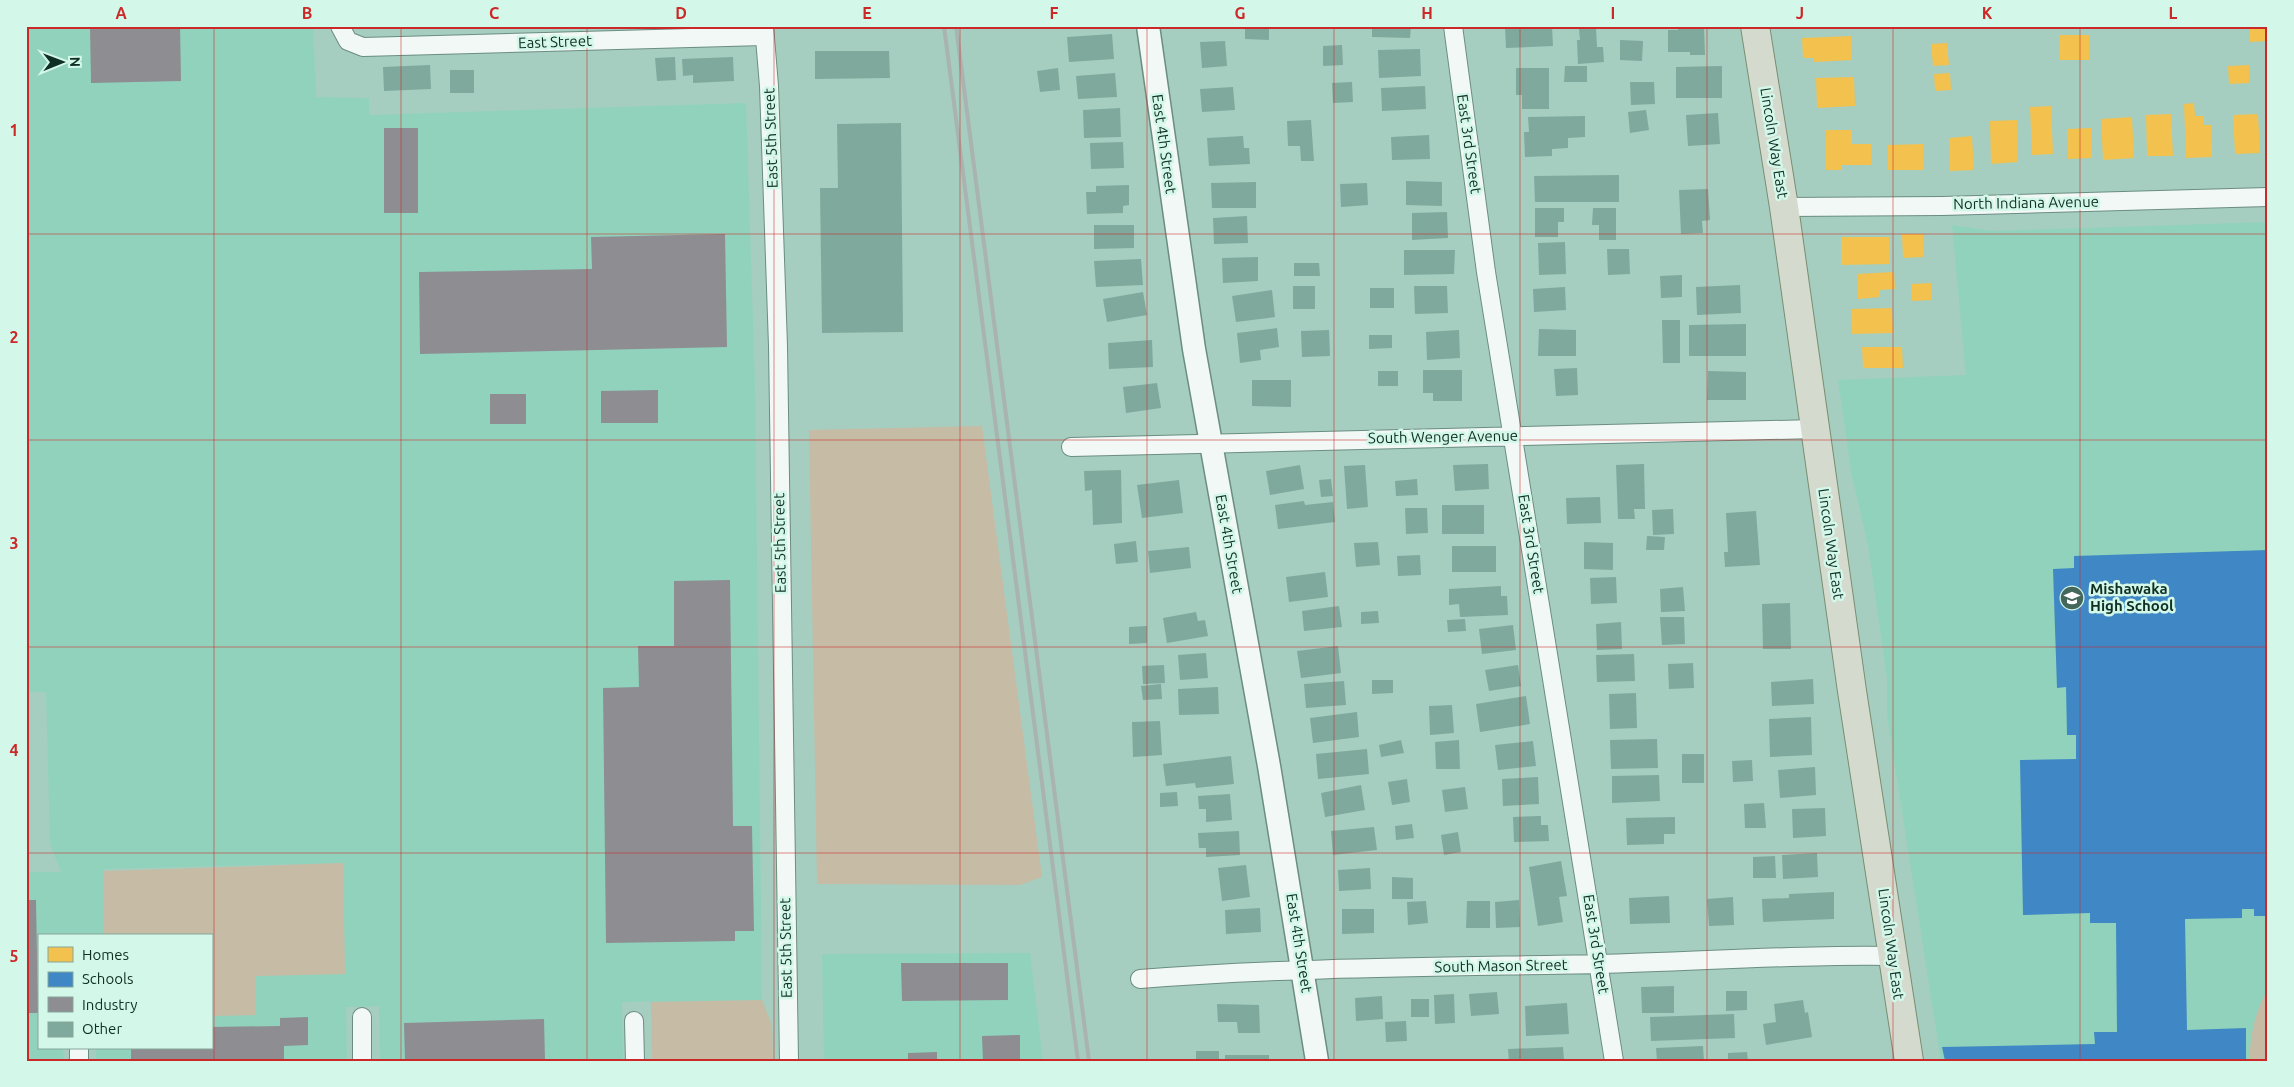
<svg xmlns="http://www.w3.org/2000/svg" width="2294" height="1087" font-family="Ubuntu,sans-serif">
<style>
.built{fill:#91d2bc}
.green{fill:#c6bba4}
.homes{fill:#f2c14e}
.schools{fill:#3f88c5}
.industry{fill:#8d8d92}
.building{fill:#7fa99c}
.lines{fill:none;stroke-linecap:round;stroke-linejoin:round}
.minor-casing{stroke:#6b8d82;stroke-width:20}
.tertiary-casing{stroke:#6b8d82;stroke-width:25}
.primary-casing{stroke:#788d71;stroke-width:30}
.minor{stroke:#f2f8f6;stroke-width:18}
.tertiary{stroke:#f2f8f6;stroke-width:22}
.primary{stroke:#d4dacd;stroke-width:28}
.rail{stroke:#a9b3b0;stroke-width:4}
.grid{fill:none;stroke:#cc2828;stroke-width:1;stroke-opacity:0.55}
.labels{text-anchor:middle;stroke-width:5;stroke-linejoin:round;paint-order:stroke}
.street-label{font-size:15px;fill:#0f2f25;stroke:#d3f7e9}
.poi-label{font-size:15px;font-weight:bold;fill:#0f2f25;stroke:#d3f7e9;text-anchor:start}
.neatline{fill:none;stroke:#cc2828;stroke-width:2}
.grid-label{font-size:16px;text-anchor:middle;font-weight:bold;fill:#cc2828}
</style>
<rect width="100%" height="100%" fill="#a5cec0"/>
<path class="built" d="M26,26H313L316,97L369,98V115L746,103L755,386L762,1000L622,1002L623,1061H380L379,1006L346,1007L347,1061H96V1048H211V1016L256,1015V976L345,973L343,863L103,869V936H39V1048H63L64,1061H26V872H61L50,844L46,692H26Z
M2268,222V1061H1941L1887,715V678L1868,545L1852,476L1838,380L1966,375L1952,225L1991,231Z
M1030,953L1043,1061H824L822,954Z"/>
<path class="green" d="M982,426L1042,877L1020,885L817,884L809,430Z
M343,863L345,974L256,976V1015L211,1016V936H103V871Z
M2268,990V1061H2249C2251,1035 2254,1012 2268,990Z
M762,1000L772,1025L773,1061H652L651,1002Z"/>
<path class="homes" d="M2249,26H2268V41L2250,42Z
M2060,35H2089V60H2060Z
M1851,36L1852,60L1814,62L1813,58H1803L1802,38Z
M1947,43L1949,65L1933,66L1931,44Z
M2249,65V83L2229,84L2228,66Z
M1950,73L1951,90L1935,91L1934,74Z
M1854,77L1855,106L1817,108L1816,78Z
M2194,103L2195,116H2204V125H2211L2212,157L2186,158L2184,104Z
M2051,106L2053,154L2032,155L2030,107Z
M2171,114L2173,156H2147L2146,115Z
M2258,114L2260,153L2235,154L2233,115Z
M2132,117L2134,158L2103,160L2101,119Z
M2017,120L2018,162L1991,164L1990,121Z
M2091,128L2092,158L2068,159L2067,129Z
M1826,130H1852V144H1871V165H1842V170H1826Z
M1972,136L1974,170L1950,171L1949,138Z
M1923,144L1924,170H1888V145Z
M1902,234H1923L1924,257L1903,258Z
M1841,237H1889L1890,264L1841,265Z
M1894,272L1895,289L1880,290V297L1858,299L1857,274Z
M1931,283L1932,300L1911,301V284Z
M1892,308L1893,333L1852,334L1851,309Z
M1862,347H1902L1903,368H1863Z"/>
<path class="schools" d="M2268,550V916H2254V909H2242V918L2185,919L2187,1030L2246,1028V1061H1945L1942,1047L2095,1044L2094,1032H2117L2116,923H2090V913L2023,915L2020,760L2076,759V735H2067L2066,687L2057,688L2053,569L2074,568V556Z"/>
<path class="industry" d="M90,26H180L181,81L91,83Z
M384,128H418V213H384Z
M725,234L727,347L420,354L419,272L592,269L591,237Z
M658,390V423H601V391Z
M490,394H526V424H490Z
M730,580L733,826H752L754,931H735V941L606,943L603,688L639,687L638,646H674V581Z
M26,900H36L38,1013H26Z
M901,963H1008V1000L902,1001Z
M308,1017V1045L284,1046V1061H131V1048H211V1027L280,1026V1018Z
M544,1019L545,1061H405L404,1023Z
M1020,1035V1061H983L982,1036Z
M937,1052V1061H908V1053Z"/>
<path class="building" d="M1245,26H1269V40L1245,39Z
M1372,26H1411L1410,38L1372,37Z
M1505,26H1552L1553,46L1506,48Z
M1678,26H1704L1705,55H1690V52H1668V30H1678Z
M1596,28L1597,47H1603L1604,62L1578,64L1577,40H1580L1579,29Z
M1112,34L1114,59L1069,62L1067,37Z
M1620,40L1643,41L1642,61L1620,60Z
M1225,41L1227,66L1202,68L1200,42Z
M1342,45L1343,65L1323,66V46Z
M1420,49L1421,76L1379,78L1378,50Z
M815,51H889L890,78L815,79Z
M675,57L676,80L657,81L655,58Z
M733,57L734,81L693,83V75L683,76L682,59Z
M430,65L431,89L384,91L383,67Z
M1565,66H1587V82H1564Z
M1722,66V98H1676V67Z
M1058,68L1060,90L1040,92L1037,71Z
M1516,68H1549V109H1522V95H1516Z
M450,70H474V93H450Z
M1115,73L1117,97L1078,99L1076,76Z
M1352,82L1353,102L1333,103L1332,83Z
M1630,82H1654L1655,104L1631,105Z
M1425,86L1426,109L1382,111L1381,88Z
M1233,87L1235,110L1202,112L1200,89Z
M1120,108L1121,137L1084,138L1083,110Z
M1646,110L1649,130L1630,133L1628,112Z
M1718,113L1720,144L1688,146L1686,115Z
M1585,116V137L1568,138V148L1552,149V156L1525,157L1524,132H1529L1528,117Z
M1311,120L1314,161H1301L1300,146H1288L1287,121Z
M901,123L903,332L822,333L820,188H838L837,124Z
M1429,135L1430,159L1392,160L1391,137Z
M1243,136L1244,148H1249L1250,164L1209,166L1207,138Z
M1123,142L1124,168L1091,169L1090,143Z
M1619,175V202H1535L1534,176Z
M1406,181L1442,182V206L1406,205Z
M1256,182V208H1212L1211,183Z
M1367,183L1368,205L1341,207L1340,184Z
M1129,185V205L1123,206V213L1087,214L1086,192H1096V186Z
M1708,189L1710,220L1702,221L1703,233L1681,234L1679,190Z
M1535,208H1564V222H1558V237H1535Z
M1593,208H1616V240H1599V225H1592Z
M1447,212L1448,238L1412,240V213Z
M1247,216L1248,243L1214,244L1213,218Z
M1094,225H1134V248L1094,249Z
M1565,242L1566,274L1539,275L1538,243Z
M1607,249H1629L1630,274L1608,275Z
M1404,250H1455L1454,274L1404,275Z
M1258,257V281L1223,283L1222,258Z
M1141,259L1143,285L1096,287L1094,261Z
M1294,263H1319L1320,276H1294Z
M1682,275V297L1661,298L1660,276Z
M1740,285L1741,313L1697,315L1696,287Z
M1293,286H1315V309H1293Z
M1414,286H1447L1448,313L1415,314Z
M1565,287L1566,310L1534,312L1533,289Z
M1370,288H1394V308H1370Z
M1272,290L1275,317L1236,322L1232,296Z
M1143,292L1147,315L1107,322L1103,299Z
M1662,320H1680V363H1663Z
M1746,324V356H1689V325Z
M1277,328L1279,347L1260,350L1261,360L1240,363L1237,333Z
M1539,329L1576,330V356H1538Z
M1329,330L1330,356L1302,357L1301,331Z
M1459,330L1460,358L1427,360L1426,332Z
M1369,335H1392V348L1369,349Z
M1152,340L1153,367L1109,369L1108,343Z
M1577,368L1578,395L1556,396L1554,369Z
M1423,370H1462V401H1433V393H1423Z
M1378,371H1398V386H1378Z
M1708,371L1746,372V400H1707Z
M1252,380H1291V407L1252,406Z
M1157,383L1161,408L1126,413L1123,387Z
M1488,464L1489,489L1455,491L1453,465Z
M1644,464L1645,509H1634L1635,519H1618L1616,465Z
M1300,465L1304,489L1270,495L1266,471Z
M1365,465L1368,507L1347,509L1344,466Z
M1121,470L1122,523L1093,525L1092,490L1085,491L1084,471Z
M1331,479L1333,496L1321,497L1319,480Z
M1417,479L1418,495L1396,496L1395,481Z
M1179,480L1183,513L1142,518L1137,485Z
M1600,497L1601,523L1567,524L1566,498Z
M1304,501L1305,505L1333,502L1335,522L1278,529L1275,505Z
M1442,505H1484V534H1442Z
M1405,508H1427L1428,533L1406,534Z
M1673,509L1674,534L1653,535L1652,510Z
M1756,511L1760,565L1725,567L1724,552H1728L1726,513Z
M1647,536L1665,537L1664,550H1646Z
M1136,541L1138,562L1116,564L1114,544Z
M1378,542L1380,565L1356,567L1354,543Z
M1584,542L1613,543V570L1584,569Z
M1452,546H1496V572H1452Z
M1189,547L1191,568L1150,573L1148,551Z
M1420,555L1421,575L1398,576L1397,556Z
M1325,572L1328,597L1289,602L1286,577Z
M1616,577L1617,603L1591,604L1590,578Z
M1501,586V596H1507L1508,615L1460,617L1459,604L1449,605V589Z
M1683,587L1685,611L1661,612L1660,589Z
M1790,603L1791,649H1763L1762,604Z
M1339,606L1342,627L1304,631L1302,611Z
M1378,611L1379,623L1361,624V612Z
M1196,612L1198,621L1205,620L1208,636L1167,643L1163,618Z
M1660,617H1684L1685,644L1662,645Z
M1465,619L1466,631L1448,632L1447,620Z
M1621,622L1622,649L1597,650L1596,624Z
M1513,625L1516,650L1482,654L1479,629Z
M1147,626V643L1129,644V627Z
M1338,646L1341,673L1301,678L1297,651Z
M1206,653L1208,678L1180,680L1178,655Z
M1634,654L1635,681L1597,682L1596,655Z
M1693,663L1694,688L1669,689L1668,664Z
M1164,665L1165,683L1143,684L1142,666Z
M1518,665L1521,686L1489,691L1485,670Z
M1813,679L1814,704L1772,706L1771,682Z
M1372,680H1393V693L1372,694Z
M1344,681L1346,705L1306,708L1304,684Z
M1161,684L1162,699L1143,700L1141,686Z
M1218,687L1219,714L1179,715L1178,689Z
M1636,693L1637,728L1610,729L1609,694Z
M1526,696L1530,724L1480,732L1476,704Z
M1452,705L1454,733L1430,735L1429,706Z
M1357,712L1359,737L1313,743L1310,718Z
M1811,717L1812,755L1770,757L1769,719Z
M1160,721L1162,755L1133,757L1132,722Z
M1657,739L1658,768L1611,769L1610,740Z
M1401,740L1404,753L1381,757L1379,745Z
M1459,740L1460,769H1436L1435,742Z
M1533,741L1536,766L1498,770L1495,745Z
M1367,749L1369,774L1318,779L1316,754Z
M1682,754H1704V783H1682Z
M1231,756L1234,784L1196,788L1195,783L1166,786L1163,764Z
M1752,760L1753,781L1733,782L1732,761Z
M1815,767L1816,795L1780,798L1778,770Z
M1659,775L1660,801L1612,803V776Z
M1538,777L1539,804L1503,806L1502,779Z
M1407,779L1410,802L1392,805L1388,782Z
M1361,785L1365,810L1325,817L1321,793Z
M1465,787L1468,809L1445,812L1442,790Z
M1177,792L1178,806L1160,807V793Z
M1230,794L1232,820L1206,822V809H1199L1198,796Z
M1764,803L1766,828H1745L1744,804Z
M1825,808L1826,836L1793,838L1792,809Z
M1541,816V825H1548L1549,841L1514,842L1513,817Z
M1675,817V834H1664V844L1627,845L1626,818Z
M1412,824L1414,838L1396,840L1395,826Z
M1374,827L1377,850L1333,855L1331,831Z
M1239,831L1240,855L1206,857V848H1199L1198,833Z
M1458,832L1461,852L1444,855L1441,835Z
M1817,853L1818,877L1783,879L1782,855Z
M1775,856L1776,878H1753V857Z
M1561,861L1567,896L1559,897L1563,922L1538,926L1529,867Z
M1246,865L1250,897L1222,901L1218,868Z
M1370,868L1371,889L1339,891L1338,870Z
M1392,877L1413,878V899H1392Z
M1834,892V919L1763,922L1762,899L1789,898V894Z
M1669,896L1670,923L1630,924L1629,898Z
M1733,897L1734,925L1709,926L1707,899Z
M1519,900L1520,927L1496,928L1495,902Z
M1426,901L1428,923L1408,925L1407,902Z
M1467,901H1490V928H1466Z
M1260,908L1261,932L1226,934L1225,910Z
M1342,909H1374V933L1342,934Z
M1674,986V1013H1642L1641,987Z
M1726,991H1747V1010L1726,1011Z
M1497,992L1499,1014L1471,1016L1469,994Z
M1454,994L1455,1023L1435,1024L1434,995Z
M1382,996L1383,1019L1356,1021L1355,998Z
M1411,999H1429V1017H1411Z
M1803,1000L1805,1013L1808,1012L1812,1037L1766,1045L1763,1024L1776,1022L1774,1004Z
M1567,1003L1569,1034L1526,1036L1525,1006Z
M1217,1004L1259,1005L1260,1033H1238L1237,1022H1218Z
M1734,1014L1735,1038L1651,1041L1650,1017Z
M1406,1021L1407,1041L1386,1042L1385,1022Z
M1703,1046L1704,1061H1657L1656,1048Z
M1563,1047L1564,1061H1509L1508,1049Z
M1196,1051H1219V1061H1196Z
M1747,1052L1748,1061H1728V1053Z
M1225,1055H1269V1061H1225Z
M1380,1059H1427V1061H1380Z"/>
<g class="lines">
<g class="minor-casing">
<path id="minor" d="M340,26L348,41L363,47L765,36
M764,26L769,86L778,346L789,1061
M1453,26L1486,272L1614,1061
M1784,207L1942,206L2268,197
M1071,447L1815,429
M1140,979C1292,967 1445,967 1597,964C1695,962 1793,954 1892,956
M362,1017V1061
M634,1021L635,1061
M79,1048V1061"/>
</g>
<g class="tertiary-casing">
<path id="tertiary" d="M1148,26L1194,349L1269,766L1317,1061"/>
</g>
<g class="primary-casing">
<path id="primary" d="M1755,26L1784,207L1852,691L1909,1061"/>
</g>
<use href="#minor" class="minor"/>
<use href="#tertiary" class="tertiary"/>
<use href="#primary" class="primary"/>
<path class="rail" d="M944,26L1078,1061
M956,26L1089,1061"/>
</g>
<path class="grid" d="M214,26V1061M401,26V1061M587,26V1061M774,26V1061M960,26V1061M1147,26V1061M1334,26V1061M1520,26V1061M1707,26V1061M1893,26V1061M2080,26V1061M26,234H2268M26,440H2268M26,647H2268M26,853H2268"/>
<defs>
<g id="school-disc" transform="scale(1.25)"><circle r="9.5" fill="#44675b" stroke="#d3f7e9"/><path d="M0-5L7-2L0 1L-7-2ZM-4 1L0 2.5L4 1V4Q0 6-4 4Z" fill="#fff"/></g>
</defs>
<g fill-rule="evenodd">
<use href="#school-disc" x="2072" y="598"/>
</g>
<g class="labels">
<g class="street-label">
<text transform="translate(555 42) rotate(-2)" y="5">East Street</text>
<text transform="translate(771 138) rotate(-92)" y="5">East 5th Street</text>
<text transform="translate(1774 143) rotate(81)" y="5">Lincoln Way East</text>
<text transform="translate(1164 144) rotate(82)" y="5">East 4th Street</text>
<text transform="translate(1469 144) rotate(82)" y="5">East 3rd Street</text>
<text transform="translate(2026 203) rotate(-1)" y="5">North Indiana Avenue</text>
<text transform="translate(1443 437) rotate(-1)" y="5">South Wenger Avenue</text>
<text transform="translate(780 543) rotate(-91)" y="5">East 5th Street</text>
<text transform="translate(1229 544) rotate(80)" y="5">East 4th Street</text>
<text transform="translate(1531 544) rotate(81)" y="5">East 3rd Street</text>
<text transform="translate(1831 544) rotate(82)" y="5">Lincoln Way East</text>
<text transform="translate(1299 943) rotate(81)" y="5">East 4th Street</text>
<text transform="translate(1596 944) rotate(81)" y="5">East 3rd Street</text>
<text transform="translate(1891 944) rotate(82)" y="5">Lincoln Way East</text>
<text transform="translate(786 948) rotate(-91)" y="5">East 5th Street</text>
<text transform="translate(1501 966) rotate(-1)" y="5">South Mason Street</text>
</g>
<g class="poi-label">
<text x="2090" y="594">Mishawaka<tspan x="2090" dy="17">High School</tspan></text>
</g>
</g>
<rect width="2294" height="1087" fill="none" stroke="#d3f7e9" stroke-width="55"/>
<rect x="38" y="934" width="175" height="115" fill="#d3f7e9" stroke="#85a79b"/>
<rect x="48" y="947" width="25" height="15" fill="#f2c14e" stroke="#85a79b"/>
<text x="82" y="960" font-size="15" fill="#0f2f25">Homes</text>
<rect x="48" y="972" width="25" height="15" fill="#3f88c5" stroke="#85a79b"/>
<text x="82" y="984" font-size="15" fill="#0f2f25">Schools</text>
<rect x="48" y="997" width="25" height="15" fill="#8d8d92" stroke="#85a79b"/>
<text x="82" y="1010" font-size="15" fill="#0f2f25">Industry</text>
<rect x="48" y="1022" width="25" height="15" fill="#7fa99c" stroke="#85a79b"/>
<text x="82" y="1034" font-size="15" fill="#0f2f25">Other</text>
<g transform="translate(62 62) rotate(89)" stroke="#d3f7e9" stroke-width="4" paint-order="stroke">
<path d="M0-4L9 19L0 12L-9 19Z" fill="#0f2f25"/>
<text y="-8" font-size="14" font-weight="bold" text-anchor="middle" fill="#0f2f25">N</text>
</g>
<rect x="28" y="28" width="2238" height="1032" class="neatline"/>
<g class="grid-label">
<text x="121" y="19">A</text>
<text x="307" y="19">B</text>
<text x="494" y="19">C</text>
<text x="681" y="19">D</text>
<text x="867" y="19">E</text>
<text x="1054" y="19">F</text>
<text x="1240" y="19">G</text>
<text x="1427" y="19">H</text>
<text x="1613" y="19">I</text>
<text x="1800" y="19">J</text>
<text x="1987" y="19">K</text>
<text x="2173" y="19">L</text>
<text x="14" y="136">1</text>
<text x="14" y="343">2</text>
<text x="14" y="549">3</text>
<text x="14" y="756">4</text>
<text x="14" y="962">5</text>
</g>
</svg>
